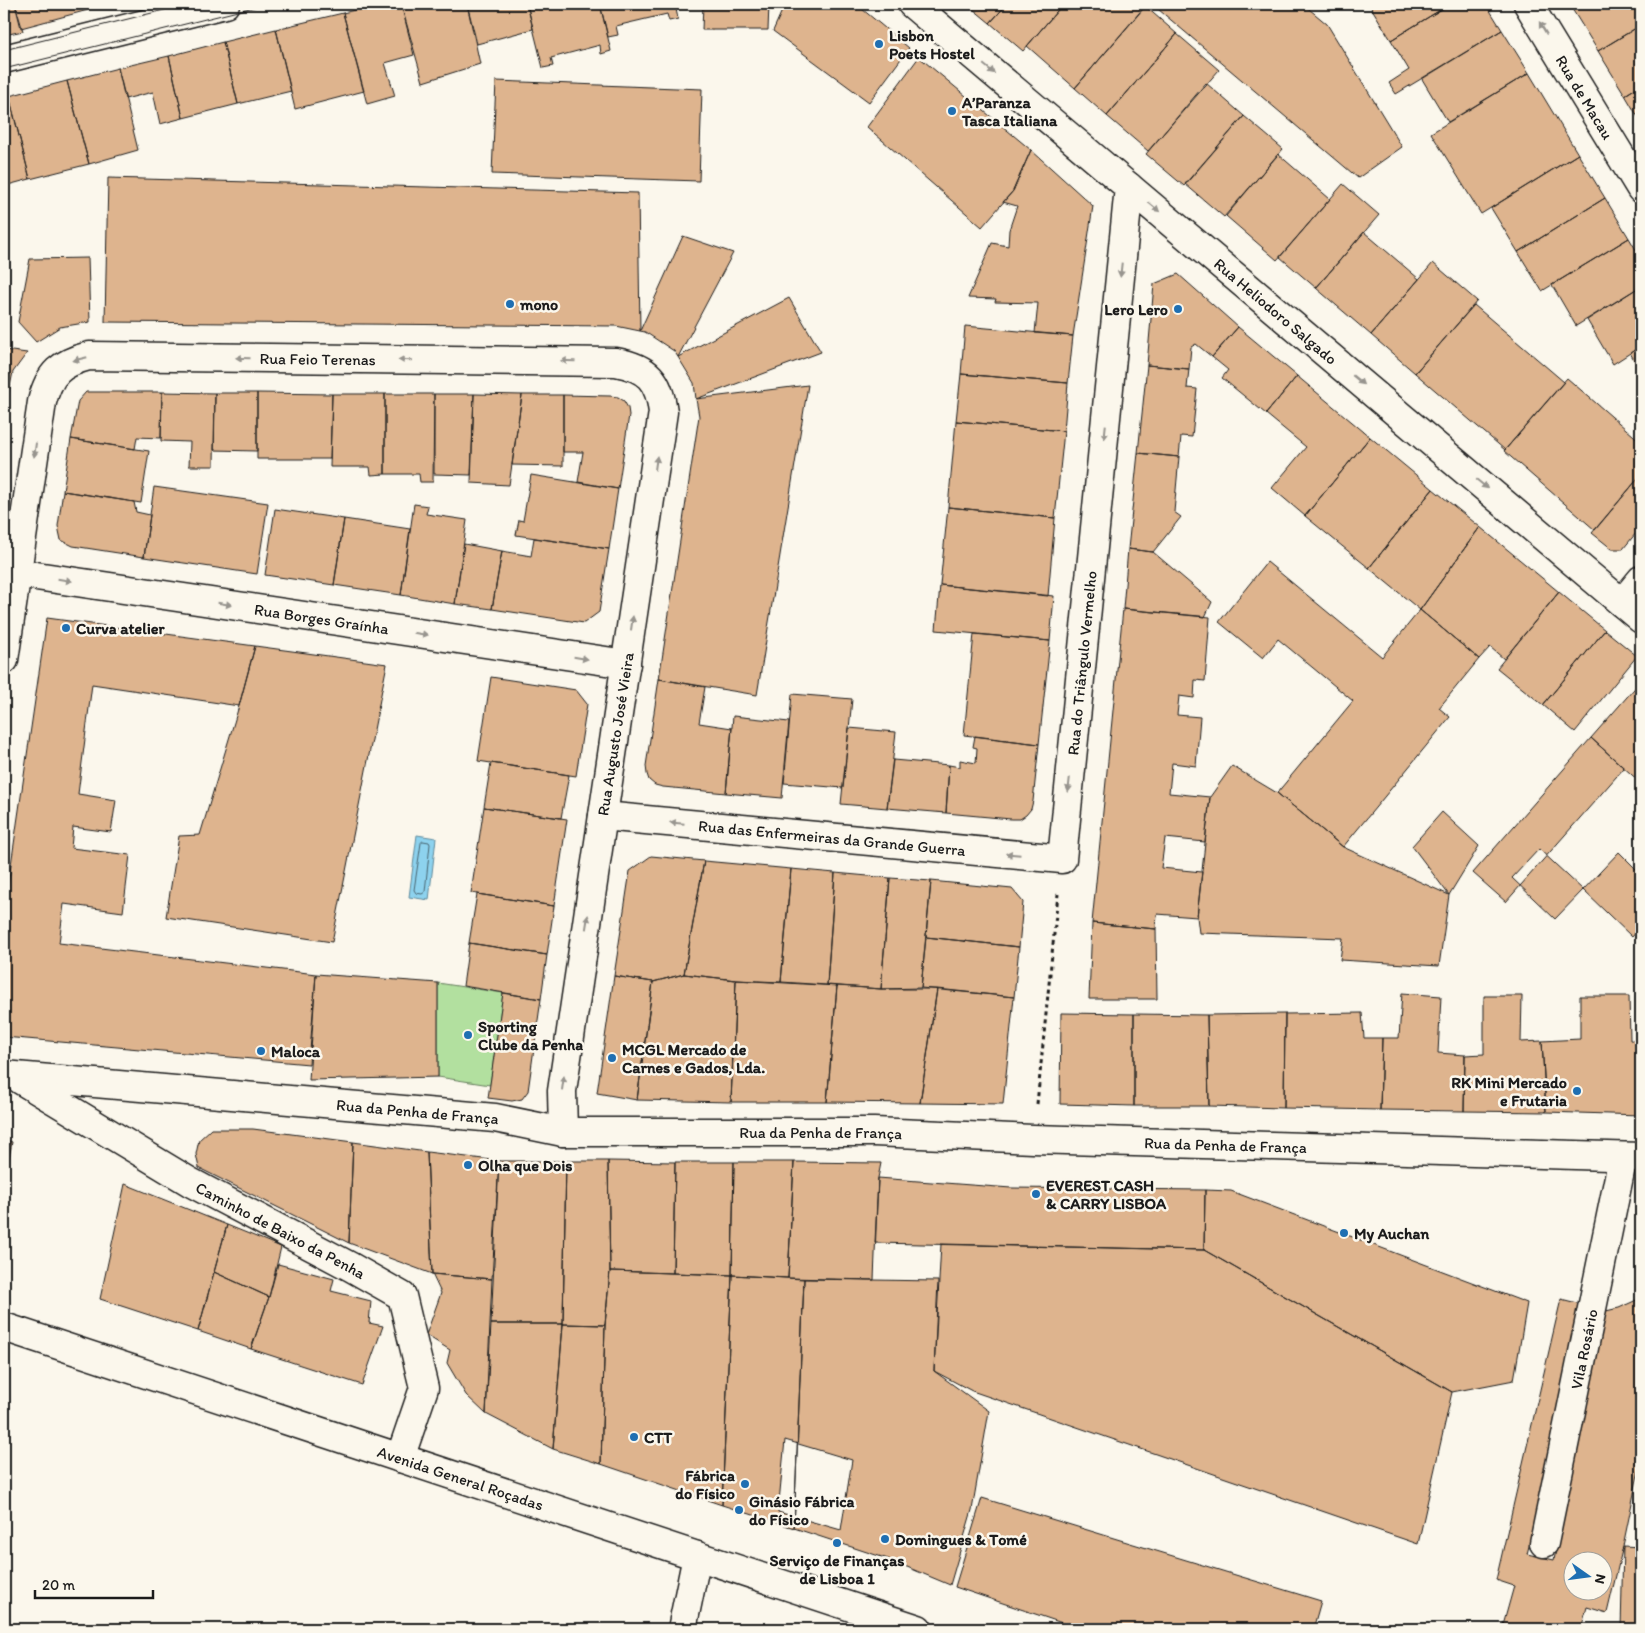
<svg xmlns="http://www.w3.org/2000/svg" width="1645" height="1633" font-family="Itim,sans-serif">
<style>
.green{fill:#b2e09f;stroke:#677e5e}
.water{fill:#8dd2ee;stroke:#60899a}
.lines{fill:none;stroke-linecap:round;stroke-linejoin:round}
.shore{stroke:#496570;stroke-width:1}
.building{fill:#deb48e;stroke:#1c1c1c;fill-rule:evenodd}
.street-casing{stroke:#1c1c1c;stroke-width:31}
.secondary-casing{stroke:#1c1c1c;stroke-width:31}
.path{stroke:#1c1c1c;stroke-width:3;stroke-dasharray:4 4;stroke-linecap:butt}
.street{stroke:#fbf7ec;stroke-width:28}
.secondary{stroke:#fbf7ec;stroke-width:28}
.tram{stroke:#1c1c1c;stroke-width:1}
.oneway{fill:#97948e}
.poi-dot{fill:#1f6fb2;stroke:#fbf7ec;stroke-width:2}
.labels{text-anchor:middle;stroke-width:5;stroke-linejoin:round;paint-order:stroke}
.poi-label{font-size:16px;font-weight:bold;fill:#1c1c1c;stroke:#fbf7ec;text-anchor:start}
.street-label{font-size:16px;fill:#1c1c1c;stroke:#fbf7ec}
</style>
<rect width="100%" height="100%" fill="#fbf7ec"/>
<filter id="ink" filterUnits="userSpaceOnUse"><feTurbulence type="fractalNoise" baseFrequency=".02" numOctaves="2"/><feDisplacementMap in="SourceGraphic" scale="10" xChannelSelector="R" yChannelSelector="G"/><feConvolveMatrix kernelMatrix="1 2 1 2 8 2 1 2 1" color-interpolation-filters="sRGB"/></filter>
<g filter="url(#ink)">
<path class="green" d="M438,983L503,993L490,1085L438,1077Z"/>
<path class="water" d="M417,835L436,838L429,900L409,897Z"/>
<g class="lines">
<path class="shore" d="M423,841L429,842L430,844L425,892L422,894L416,893L414,890L421,843Z"/>
</g>
<path class="building" d="M4,4H15L23,31L4,35Z
M15,4H87L88,10L21,28Z
M378,4H401L414,55L385,63L395,96L367,104L343,13Z
M401,4H467L480,64L423,82Z
M467,4H527L533,29L477,44Z
M527,4H600L611,51L601,54L600,45L551,58L553,66L543,68Z
M600,4H675L678,19L669,21L667,14L616,26L618,35L608,37Z
M703,4H769L768,30H702Z
M785,4H856L909,48L869,102L773,31Z
M967,4H1007L990,23Z
M1007,4H1063L1023,51L990,23Z
M1063,4H1136L1143,9L1075,88L1027,46Z
M1152,4H1303L1327,24L1402,147L1358,178Z
M1369,4H1450L1391,40Z
M1450,4H1486L1502,30L1396,94L1389,83L1409,70L1391,40Z
M1569,4H1641V25L1598,51Z
M1145,6L1177,34L1107,116L1075,88Z
M343,13L364,91L295,109L276,29Z
M1641,25V85L1625,95L1598,51Z
M276,29L291,91L238,104L223,42Z
M1502,30L1529,73L1448,122L1422,79Z
M1177,34L1219,70L1148,151L1107,116Z
M223,42L238,104L183,118L169,56Z
M169,56L183,118L160,124L153,92L125,99L118,68Z
M919,57L1031,150L1013,191L982,227L867,127Z
M118,68L138,150L89,164L67,81Z
M1529,73L1578,154L1481,214L1431,133Z
M67,81L89,164L30,179L9,96Z
M496,81L702,89L699,181L492,174Z
M1206,83L1244,116L1184,186L1146,154Z
M1641,85V122L1625,95Z
M9,96L30,179L4,186V97Z
M1244,116L1283,149L1224,217L1185,184Z
M1031,150L1093,206L1073,336L1035,333L1038,303L995,302L996,299L968,298L992,243L1008,246L1009,230L1017,206L1003,202L1013,191Z
M1278,154L1330,199L1277,260L1226,216Z
M1578,154L1605,198L1518,252L1491,208Z
M108,178L638,193L640,331L616,326L105,322Z
M1343,184L1379,215L1316,288L1280,257Z
M1605,198L1629,238L1542,291L1518,252Z
M1364,232L1419,279L1371,335L1316,288Z
M683,236L733,253L678,357L674,351L645,332L640,331Z
M1629,238L1641,258V286L1576,326L1552,285Z
M88,258L90,322L60,327L36,342L18,322L30,259Z
M1433,263L1477,301L1415,373L1371,335Z
M1178,274L1238,327L1212,357L1196,344L1191,347L1189,369L1147,365L1154,284Z
M1641,286V346L1613,364L1587,320Z
M789,298L821,352L696,399L694,383L678,357Z
M1474,305L1564,382L1505,450L1415,373Z
M965,326L1073,336L1068,383L961,374Z
M1238,327L1297,376L1266,414L1222,378L1228,370L1212,357Z
M1641,346V371L1630,353Z
M4,350L27,353L13,372L6,406H4Z
M1147,365L1189,369L1187,388L1197,389L1192,437L1181,436L1179,457L1138,453Z
M961,374L1068,383L1064,431L956,421Z
M1297,376L1370,437L1305,516L1272,488L1306,447L1266,414Z
M1567,378L1641,442V475L1595,530L1504,451Z
M808,385L757,695L659,679L699,416L696,399Z
M86,392H162L161,438L137,437L135,449L71,439L78,401Z
M162,392L215,393L214,466H189L190,442L161,441Z
M215,393H257V451L214,450Z
M257,393L332,394L330,459H257Z
M332,394H385V474L371,475L370,467H330Z
M385,394H434L433,482H420L419,474H385Z
M434,394H474L471,475L434,474Z
M474,394L522,395L509,485L471,483Z
M522,395H563V466L512,465Z
M563,395L610,396L618,397L624,401L628,408L629,415L618,489L578,482L583,452H563Z
M956,421L1064,431L1055,518L948,507Z
M1370,437L1433,489L1369,568L1305,516Z
M71,439L149,451L141,503L63,491Z
M1138,453L1179,457L1174,512L1181,517L1153,552L1128,549Z
M531,475L618,489L609,549L516,535L519,520L523,521Z
M1641,475V527L1623,549H1612L1592,533Z
M154,487L268,503L257,574L144,557Z
M1433,489L1480,527L1420,610L1369,568Z
M63,491L134,502L136,512L150,515L144,557L73,546L61,540L58,526Z
M414,504L428,506L426,514L467,520L455,604L401,595Z
M948,507L1055,518L1048,596L940,585Z
M275,509L344,519L334,585L265,575Z
M344,519L410,529L401,595L334,585Z
M1480,527L1559,592L1504,659L1490,647L1479,659L1420,610Z
M534,538L609,549L599,612L584,623L492,609L502,551L531,556Z
M464,544L502,551L492,609L455,604Z
M1128,549L1153,552L1212,602L1205,617L1123,609Z
M1267,562L1382,657L1420,610L1479,659L1439,708L1450,717L1343,847L1277,793L1353,701L1278,639L1263,658L1219,622Z
M940,585L1054,596L1050,641L936,630Z
M1559,592L1605,630L1543,705L1497,668Z
M1123,609L1210,617L1205,681L1195,680L1194,698L1179,696L1177,715L1200,717L1196,766L1172,763L1169,793L1210,797L1205,842L1165,838L1161,868L1202,872L1197,917L1157,914L1156,929L1092,923Z
M47,618L255,646L239,706L92,684L78,794L116,800L111,832L73,827L71,848L130,855L123,912L64,904L59,943L316,974L309,1064L4,1037V913Z
M1605,630L1637,656L1575,732L1543,705Z
M974,634L1050,641L1039,744L964,735Z
M255,646L387,664L332,942L166,917L179,836L200,835L239,706Z
M491,677L576,690L587,704L576,776L478,761Z
M659,679L705,687L699,723L732,728L726,793L663,787L655,785L649,780L647,774L646,766Z
M1641,681V783L1591,738Z
M792,694L852,699L843,788L784,783Z
M733,716L789,722L782,798L726,793Z
M849,728L896,732L887,808L841,804Z
M975,736L1039,744L1033,801L1031,809L1026,815L1020,819H1011L946,813L949,765L960,767V760L976,763L977,748L973,747Z
M1591,738L1624,768L1506,902L1473,873Z
M893,760L949,765L946,813L887,808Z
M491,763L569,775L561,818L484,807Z
M1232,766L1277,793L1343,847L1449,895L1439,966L1340,960L1343,938L1199,933L1197,917L1210,797Z
M484,807L567,819L554,906L471,893Z
M1442,812L1479,846L1449,895L1412,846Z
M1539,849L1583,890L1555,919L1512,878Z
M1619,852L1641,874V927L1632,937L1583,890Z
M651,856L704,861L684,974L653,982L614,976L630,871Z
M704,861L791,869L781,982L736,980L684,974Z
M791,869L835,873L827,985L781,982Z
M835,873L890,878L881,989L827,985Z
M890,878L931,881L921,988L881,989Z
M931,881L1012,889L1023,902L1019,947L926,937Z
M477,894L554,906L547,955L469,943Z
M1092,923L1156,929L1157,999H1089Z
M926,937L1019,947L1014,997L921,988Z
M469,943L547,955L541,999L463,986Z
M316,974L438,983V1077L309,1080Z
M684,974L736,980L731,1102L637,1100L653,982Z
M614,976L653,982L637,1100L597,1093Z
M736,980L837,986L827,1102H731Z
M837,986L881,989H937L920,1103L827,1102Z
M937,989L1014,997L1003,1104L920,1103Z
M503,993L541,999L528,1091L522,1099L512,1101L488,1098Z
M1402,993L1441,996L1438,1053L1465,1055L1464,1111L1380,1110L1382,1038H1399Z
M1484,996H1522L1521,1042L1542,1041L1546,1112L1464,1111L1465,1055L1484,1054Z
M1580,996H1629L1630,1040L1641,1041V1115L1546,1112L1542,1041L1580,1039Z
M1061,1013L1134,1014V1106L1060,1104Z
M1362,1013L1364,1038H1382L1380,1110L1284,1108L1285,1014Z
M1134,1014L1207,1015L1209,1106H1134Z
M1285,1014L1284,1108L1209,1106L1207,1015Z
M211,1129H253L353,1142L349,1243L199,1168L196,1154L199,1140Z
M4,1139L12,1142L4,1185Z
M353,1142L427,1152L432,1274L349,1243Z
M427,1152L499,1161L492,1279L432,1274Z
M499,1161H566L563,1324H491Z
M566,1161H608L610,1271L605,1325L563,1324Z
M608,1161L675,1162L673,1273L610,1271Z
M675,1162H734L732,1275L673,1273Z
M734,1162H794L788,1278L732,1275Z
M794,1162L881,1163L878,1178L874,1280L788,1278Z
M878,1178L1011,1188L1205,1190L1204,1250L875,1243Z
M125,1184L227,1225L198,1331L100,1299Z
M1205,1190L1231,1191L1527,1303L1514,1380L1452,1392L1204,1250Z
M227,1225L281,1247L269,1297L214,1272Z
M941,1244L1204,1250L1452,1392L1418,1544L972,1391L934,1371Z
M278,1264L334,1279L331,1291L371,1301L369,1323L383,1326L362,1385L251,1349L269,1297Z
M610,1271L732,1275L722,1505L601,1464L605,1325Z
M214,1272L269,1297L251,1349L198,1331Z
M432,1274L492,1279L486,1414L466,1395L447,1363L450,1350L426,1335L441,1293Z
M732,1275L804,1279L794,1528L722,1505Z
M804,1279L938,1281L934,1371L989,1411L972,1510L950,1585L888,1559L794,1528Z
M1641,1298V1460L1623,1546L1607,1613L1587,1607L1581,1629H1502L1514,1586L1496,1580L1561,1299L1589,1306L1527,1554L1554,1560L1606,1311L1619,1308ZM1572,1560H1602V1590H1572Z
M491,1324H563L553,1449L486,1414Z
M563,1324L605,1325L601,1464L553,1449Z
M785,1440L852,1460L841,1530L778,1512Z
M982,1498L1321,1601L1313,1629H1080L955,1587Z
M1623,1546L1641,1547V1629H1621Z"/>
<g class="lines">
<g class="street-casing">
<g id="street">
<path id="s1" d="M912,4L1641,619"/>
<path id="s2" d="M1528,4L1641,189"/>
<path d="M4,59L225,4"/>
<path id="s3" d="M16,573L626,664"/>
<path d="M1622,603L1641,580"/>
<path id="s4" d="M4,660L42,402C49,373 61,363 89,356L616,362C648,368 659,380 663,412L562,1091L563,1132"/>
<path id="s5" d="M603,816L1062,859L1129,187"/>
<path id="s6" d="M4,1075L495,1118L563,1132H874L1033,1139L1641,1157"/>
<path id="s7" d="M21,1080L190,1182L351,1267L402,1296L424,1388L400,1458"/>
<path id="s8" d="M1544,1543L1623,1157"/>
<path d="M682,1629L697,1556"/>
</g>
</g>
<g class="secondary-casing">
<g id="secondary">
<path id="s9" d="M4,1327L918,1629"/>
</g>
</g>
<path class="path" d="M1037,1104L1058,894"/>
<use href="#street" class="street"/>
<use href="#secondary" class="secondary"/>
<path class="tram" d="M4,50L188,4
M4,69L266,4"/>
</g>
<defs><path id="oneway-solid" d="M-6-.8H1V-3.2L6.5 0L1 3.2V.8H-6Z" transform="scale(1.25)"/></defs>
<g class="oneway">
<use href="#oneway-solid" transform="translate(1543 28) rotate(-121)"/>
<use href="#oneway-solid" transform="translate(989 69) rotate(40)"/>
<use href="#oneway-solid" transform="translate(1154 207) rotate(40)"/>
<use href="#oneway-solid" transform="translate(1121 270) rotate(96)"/>
<use href="#oneway-solid" transform="translate(243 358) rotate(-179)"/>
<use href="#oneway-solid" transform="translate(80 359) rotate(166)"/>
<use href="#oneway-solid" transform="translate(405 360) rotate(-179)"/>
<use href="#oneway-solid" transform="translate(568 361) rotate(-179)"/>
<use href="#oneway-solid" transform="translate(1358 380) rotate(40)"/>
<use href="#oneway-solid" transform="translate(1105 432) rotate(96)"/>
<use href="#oneway-solid" transform="translate(35 450) rotate(98)"/>
<use href="#oneway-solid" transform="translate(656 463) rotate(-82)"/>
<use href="#oneway-solid" transform="translate(1482 484) rotate(40)"/>
<use href="#oneway-solid" transform="translate(65 580) rotate(9)"/>
<use href="#oneway-solid" transform="translate(225 604) rotate(9)"/>
<use href="#oneway-solid" transform="translate(632 623) rotate(-82)"/>
<use href="#oneway-solid" transform="translate(421 634) rotate(9)"/>
<use href="#oneway-solid" transform="translate(581 658) rotate(9)"/>
<use href="#oneway-solid" transform="translate(1069 785) rotate(96)"/>
<use href="#oneway-solid" transform="translate(677 823) rotate(-175)"/>
<use href="#oneway-solid" transform="translate(1013 854) rotate(-175)"/>
<use href="#oneway-solid" transform="translate(587 922) rotate(-81)"/>
<use href="#oneway-solid" transform="translate(563 1083) rotate(-82)"/>
</g>
</g>
<g class="poi-dot">
<circle cx="879" cy="44" r="5"/>
<circle cx="952" cy="111" r="5"/>
<circle cx="510" cy="304" r="5"/>
<circle cx="1178" cy="309" r="5"/>
<circle cx="66" cy="628" r="5"/>
<circle cx="468" cy="1035" r="5"/>
<circle cx="261" cy="1051" r="5"/>
<circle cx="612" cy="1058" r="5"/>
<circle cx="1577" cy="1091" r="5"/>
<circle cx="468" cy="1165" r="5"/>
<circle cx="1036" cy="1194" r="5"/>
<circle cx="1344" cy="1233" r="5"/>
<circle cx="634" cy="1437" r="5"/>
<circle cx="745" cy="1484" r="5"/>
<circle cx="739" cy="1510" r="5"/>
<circle cx="885" cy="1539" r="5"/>
<circle cx="837" cy="1543" r="5"/>
</g>
<g class="labels">
<g class="poi-label">
<text x="889" y="41">Lisbon<tspan x="889" dy="18">Poets Hostel</tspan></text>
<text x="962" y="108">A’Paranza<tspan x="962" dy="18">Tasca Italiana</tspan></text>
<text x="520" y="310">mono</text>
<text x="1168" y="315" text-anchor="end">Lero Lero</text>
<text x="76" y="634">Curva atelier</text>
<text x="478" y="1032">Sporting<tspan x="478" dy="18">Clube da Penha</tspan></text>
<text x="622" y="1055">MCGL Mercado de<tspan x="622" dy="18">Carnes e Gados, Lda.</tspan></text>
<text x="271" y="1057">Maloca</text>
<text x="1567" y="1088" text-anchor="end">RK Mini Mercado<tspan x="1567" dy="18">e Frutaria</tspan></text>
<text x="478" y="1171">Olha que Dois</text>
<text x="1046" y="1191">EVEREST CASH<tspan x="1046" dy="18">&amp; CARRY LISBOA</tspan></text>
<text x="1354" y="1239">My Auchan</text>
<text x="644" y="1443">CTT</text>
<text x="735" y="1481" text-anchor="end">Fábrica<tspan x="735" dy="18">do Físico</tspan></text>
<text x="749" y="1507">Ginásio Fábrica<tspan x="749" dy="18">do Físico</tspan></text>
<text x="895" y="1545">Domingues &amp; Tomé</text>
<text x="837" y="1566" text-anchor="middle">Serviço de Finanças<tspan x="837" dy="18">de Lisboa 1</tspan></text>
</g>
<g class="street-label">
<text dy="6" stroke="none"><textPath href="#s2" startOffset="109">Rua de Macau</textPath></text>
<text dy="6" stroke="none"><textPath href="#s1" startOffset="476">Rua Heliodoro Salgado</textPath></text>
<text dy="6" stroke="none"><textPath href="#s4" startOffset="560">Rua Feio Terenas</textPath></text>
<text dy="6" stroke="none"><textPath href="#s3" startOffset="309">Rua Borges Graínha</textPath></text>
<text dy="6" stroke="none"><textPath href="#s5" startOffset="658">Rua do Triângulo Vermelho</textPath></text>
<text transform="translate(615 734) rotate(-81)" y="6">Rua Augusto José Vieira</text>
<text dy="6" stroke="none"><textPath href="#s5" startOffset="230">Rua das Enfermeiras da Grande Guerra</textPath></text>
<text dy="6" stroke="none"><textPath href="#s6" startOffset="415">Rua da Penha de França</textPath></text>
<text dy="6" stroke="none"><textPath href="#s6" startOffset="820">Rua da Penha de França</textPath></text>
<text dy="6" stroke="none"><textPath href="#s6" startOffset="1225">Rua da Penha de França</textPath></text>
<text dy="6" stroke="none"><textPath href="#s7" startOffset="300">Caminho de Baixo da Penha</textPath></text>
<text dy="6" stroke="none"><textPath href="#s8" startOffset="198">Vila Rosário</textPath></text>
<text dy="6" stroke="none"><textPath href="#s9" startOffset="481">Avenida General Roçadas</textPath></text>
</g>
</g>
<rect width="1645" height="1633" fill="none" stroke="#fbf7ec" stroke-width="20"/>
<rect x="10" y="10" width="1625" height="1613" fill="none" stroke="#1c1c1c" stroke-width="2" filter="url(#ink)"/>
<g transform="translate(1588 1576) rotate(104)"><circle r="24" fill="#fbf7ec" stroke="#a29f99"/>
<path d="M0-4L9 19L0 12L-9 19Z" fill="#1f6fb2"/>
<text y="-8" font-size="14" font-weight="bold" text-anchor="middle" fill="#1c1c1c">N</text>
</g>
<path d="M35 1590v8h118v-8" fill="none" stroke="#1c1c1c" stroke-width="2.5"/>
<text x="42" y="1590" font-size="15" fill="#1c1c1c" stroke="#fbf7ec" stroke-width="4" paint-order="stroke">20 m</text>
</svg>
